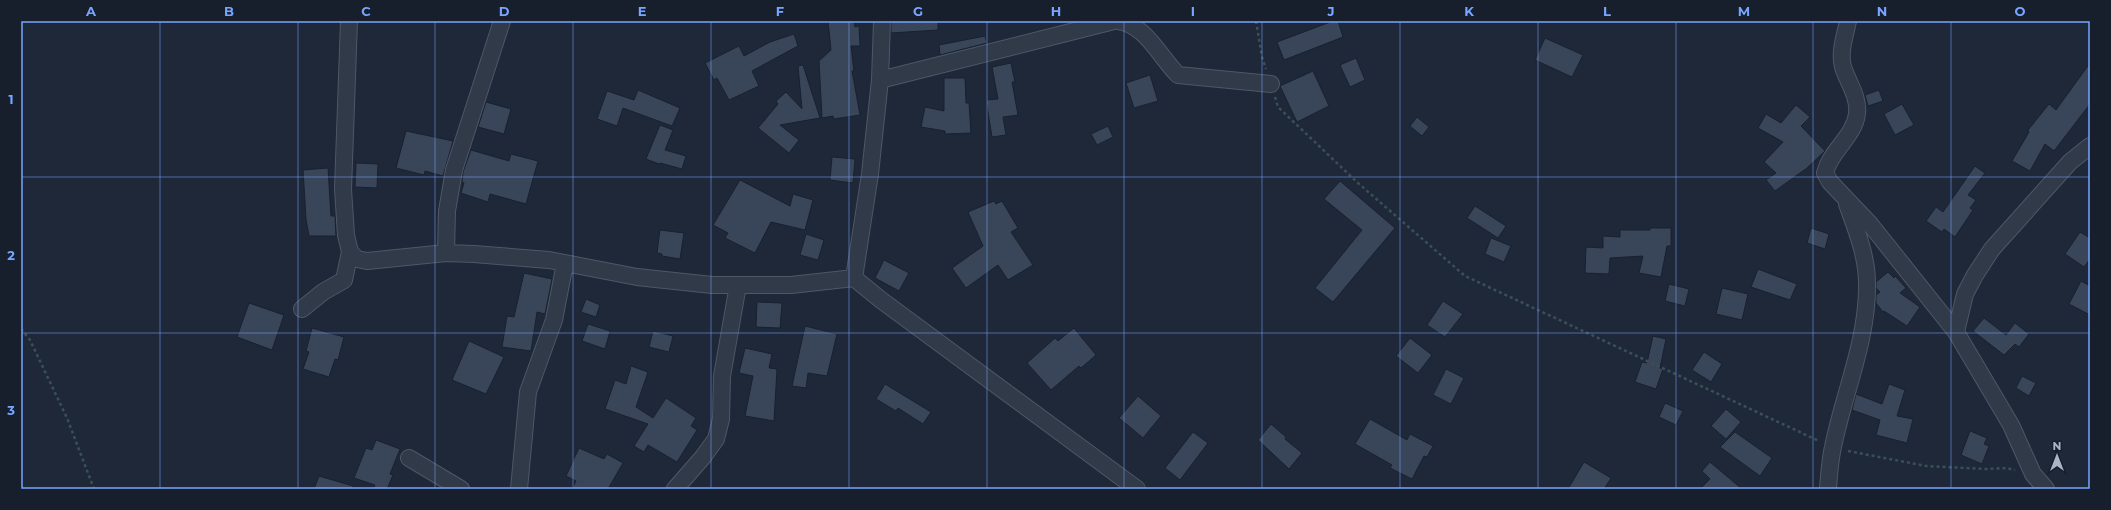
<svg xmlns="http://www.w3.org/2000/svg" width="2111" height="510" font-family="Montserrat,sans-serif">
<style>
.building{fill:#394659;stroke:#19212f}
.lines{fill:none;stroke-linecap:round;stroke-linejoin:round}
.minor-casing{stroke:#4f5767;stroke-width:18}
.path{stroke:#3a5154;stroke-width:2.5;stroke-dasharray:3 3;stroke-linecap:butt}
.minor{stroke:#313a49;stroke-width:16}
.grid{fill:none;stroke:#78a5ff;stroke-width:1;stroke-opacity:0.55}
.neatline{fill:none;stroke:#78a5ff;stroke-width:1.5}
.grid-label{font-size:13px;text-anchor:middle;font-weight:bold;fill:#78a5ff}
</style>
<rect width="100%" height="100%" fill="#1e2839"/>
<path class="building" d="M828,21H854L855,27L859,26L860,46H851L854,71H852L860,115L834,119L833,116L822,118L819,61L831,50Z
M891,21H938V30L891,33Z
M1333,21H1338L1343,37L1284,60L1277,42Z
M794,34L798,46L752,71L759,86L729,100L717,78L714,80L705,63L739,46L744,56L770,42Z
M985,36L987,43L940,55L939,45Z
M1545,38L1583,55L1572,77L1535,60Z
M1356,58L1365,80L1350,87L1340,65Z
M1011,63L1015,82H1012L1018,115L1003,117L1006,135L992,137L986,100L998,99L992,67Z
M2090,63V104L2054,151L2045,144L2030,171L2012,161L2029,132L2028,130L2049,104L2056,110Z
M803,65L820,118L780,125L799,140L789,153L758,128L778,104L776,101L786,92L802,109L798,66Z
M1313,71L1329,106L1297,122L1280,86Z
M1150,75L1158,101L1134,108L1126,83Z
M944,78H965L966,103H969L971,133L945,134V131L921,127L925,107L944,111Z
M638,90L680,108L672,126L623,108L617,126L597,119L607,91L634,100Z
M1879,90L1883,101L1868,106L1865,95Z
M486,102L511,109L504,134L478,127Z
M1902,104L1914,125L1895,135L1884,114Z
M1796,105L1810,117L1801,126L1825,151L1807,168L1775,191L1766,180L1776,173L1764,162L1783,142L1758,128L1766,114L1781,123Z
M1417,117L1429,127L1422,136L1410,126Z
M660,125L673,130L665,150L686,156L682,169L660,163L659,164L646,159Z
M1108,126L1113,137L1097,145L1091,134Z
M406,131L453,141L443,176L425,171L424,175L396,168Z
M471,150L509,161L511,154L538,161L526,204L490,194L488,202L461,193L464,183L462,182L463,172Z
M832,157L855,159L853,183L830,180Z
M356,163L378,164L377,188L355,187Z
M1975,166L1985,173L1968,195L1976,200L1970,208L1973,210L1955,237L1944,229L1942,232L1926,221L1936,207L1943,212Z
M328,168L331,216H335L336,236H309L306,219L303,170Z
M740,180L790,206L793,194L813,200L805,230L771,222L755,253L725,238L728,233L713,225Z
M1340,181L1395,228L1333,302L1315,288L1362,230L1324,199Z
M994,201L996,204L1002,201L1018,228L1011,232L1033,265L1008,280L998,265L966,288L952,268L983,246L968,212Z
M1475,206L1506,226L1498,238L1467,218Z
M1650,228H1671V246H1667L1661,277L1639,273L1643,256L1610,258L1609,274L1585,273L1586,247L1603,248V236L1620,237V230H1650Z
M1811,228L1829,234L1825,249L1807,243Z
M660,230L684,233L680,259L662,256V254L657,253Z
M2080,232L2090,238V259L2084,267L2065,254Z
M806,234L824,240L818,260L800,255Z
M1491,238L1511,246L1504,262L1485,254Z
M884,260L909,273L899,291L875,278Z
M1758,269L1797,284L1790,300L1751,287Z
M1888,272L1894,278L1895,276L1906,288L1900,293L1920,307L1907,326L1884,311L1883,312L1876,303V295L1880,292L1876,288V282Z
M524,273L552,279L545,314L537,312L531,351L502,347L507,316L514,317Z
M2081,281L2090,286V315L2069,304Z
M1669,284L1689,289L1685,306L1665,301Z
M1722,288L1748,294L1742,320L1716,314Z
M586,299L600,305L596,317L581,312Z
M1443,301L1463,314L1445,337L1427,325Z
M757,302L782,303L780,328L756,327Z
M249,303L284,315L272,350L237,337Z
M1984,318L2006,335L2015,323L2029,334L2019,347L2015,344L2004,355L1973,331Z
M588,324L610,331L605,349L582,341Z
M805,326L837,334L827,376L808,373L806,388L792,386Z
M312,328L344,337L338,360L335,359L329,377L303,369L309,352L306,351Z
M1074,328L1096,355L1081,368L1079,366L1051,390L1027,363L1055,338L1058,341Z
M653,331L673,336L669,352L649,347Z
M1653,336L1666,339L1660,368L1663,369L1656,389L1635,382L1642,362L1647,363Z
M1410,338L1432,355L1418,373L1396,356Z
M469,341L504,357L486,394L452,380Z
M745,348L772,354L769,368L777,369L774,421L745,416L753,376L739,373Z
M1704,352L1722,364L1711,382L1692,370Z
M631,366L648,372L636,407L653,418L666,398L696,418L691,426L697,430L677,462L648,445L644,452L634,446L648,424L605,409L615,380L626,384Z
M1446,369L1464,378L1451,404L1433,395Z
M2022,376L2036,383L2029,396L2016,388Z
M885,384L931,412L923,424L898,408L896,411L876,399Z
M1889,384L1905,390L1897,416L1913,419L1907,443L1876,435L1880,420L1852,410L1856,394L1882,404Z
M1138,396L1161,416L1143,438L1119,418Z
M1665,403L1683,411L1676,425L1659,417Z
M1726,409L1741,422L1726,439L1711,426Z
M1370,419L1407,440L1410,434L1433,446L1427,457L1424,456L1412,479L1390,468L1392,465L1355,444Z
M1271,424L1286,437L1285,439L1302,453L1289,469L1258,440Z
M1970,431L1987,438L1984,444L1989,446L1982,464L1961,455Z
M1193,432L1208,443L1180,480L1165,468Z
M1735,432L1772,458L1760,476L1720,447Z
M376,440L400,449L390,474L393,475L387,489H373L375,485L354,478L366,448L372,450Z
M579,448L604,459L607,454L623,463L608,489H572L576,481L566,476Z
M1584,462L1611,478L1604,489H1568Z
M1710,462L1742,489H1700L1710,479L1702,471Z
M319,476L353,486V489H314Z"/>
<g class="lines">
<g class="minor-casing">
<path id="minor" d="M349,21L343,189L346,235L350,252L357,259L367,261L446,253L474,254L549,260L637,277L712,285H791L854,278
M882,21L880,80L870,174L854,278L881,300L1137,489
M1118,21C1145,24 1160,57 1178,75L1271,84
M1848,21C1845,36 1839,52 1843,67C1848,83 1859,96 1857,114C1854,137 1830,151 1825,173L1830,182L1870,224L1956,332L2011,425L2033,474L2046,489
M880,80L1114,21
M446,253L447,211L454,170L502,21
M302,309L323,292L344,280L350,252
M1956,332L1965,294L1975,275L1992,249L2070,162L2090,146
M409,458L461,489
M519,489L528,392L554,320L565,263
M675,489L703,457L716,439L721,419L722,376L738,285
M1828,489C1829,475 1830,460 1833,447C1844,392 1868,340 1867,283C1867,256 1856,229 1847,204"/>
</g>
<path class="path" d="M1256,21L1262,57L1266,69
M1275,97L1278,107L1358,183L1465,276L1819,441
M21,329L30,340L67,418L94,489
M1848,451L1926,466L1986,469L2006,468L2015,470"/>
<use href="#minor" class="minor"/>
</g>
<path class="grid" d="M160,21V489M298,21V489M435,21V489M573,21V489M711,21V489M849,21V489M987,21V489M1124,21V489M1262,21V489M1400,21V489M1538,21V489M1676,21V489M1813,21V489M1951,21V489M21,177H2090M21,333H2090"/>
<rect width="2111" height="510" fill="none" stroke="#171f2d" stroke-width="44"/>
<g transform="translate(2057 456)" stroke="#171f2d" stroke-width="3" paint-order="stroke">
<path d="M0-3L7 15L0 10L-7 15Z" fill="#abb4c6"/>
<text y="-6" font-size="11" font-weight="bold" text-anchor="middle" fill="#abb4c6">N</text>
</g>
<rect x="22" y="22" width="2067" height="466" class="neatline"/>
<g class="grid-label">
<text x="91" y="16">A</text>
<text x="229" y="16">B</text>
<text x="366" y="16">C</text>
<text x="504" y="16">D</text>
<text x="642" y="16">E</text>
<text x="780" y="16">F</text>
<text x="918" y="16">G</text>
<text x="1056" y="16">H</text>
<text x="1193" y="16">I</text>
<text x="1331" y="16">J</text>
<text x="1469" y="16">K</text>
<text x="1607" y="16">L</text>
<text x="1744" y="16">M</text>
<text x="1882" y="16">N</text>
<text x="2020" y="16">O</text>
<text x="11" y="104">1</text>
<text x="11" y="260">2</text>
<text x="11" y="415">3</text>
</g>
</svg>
